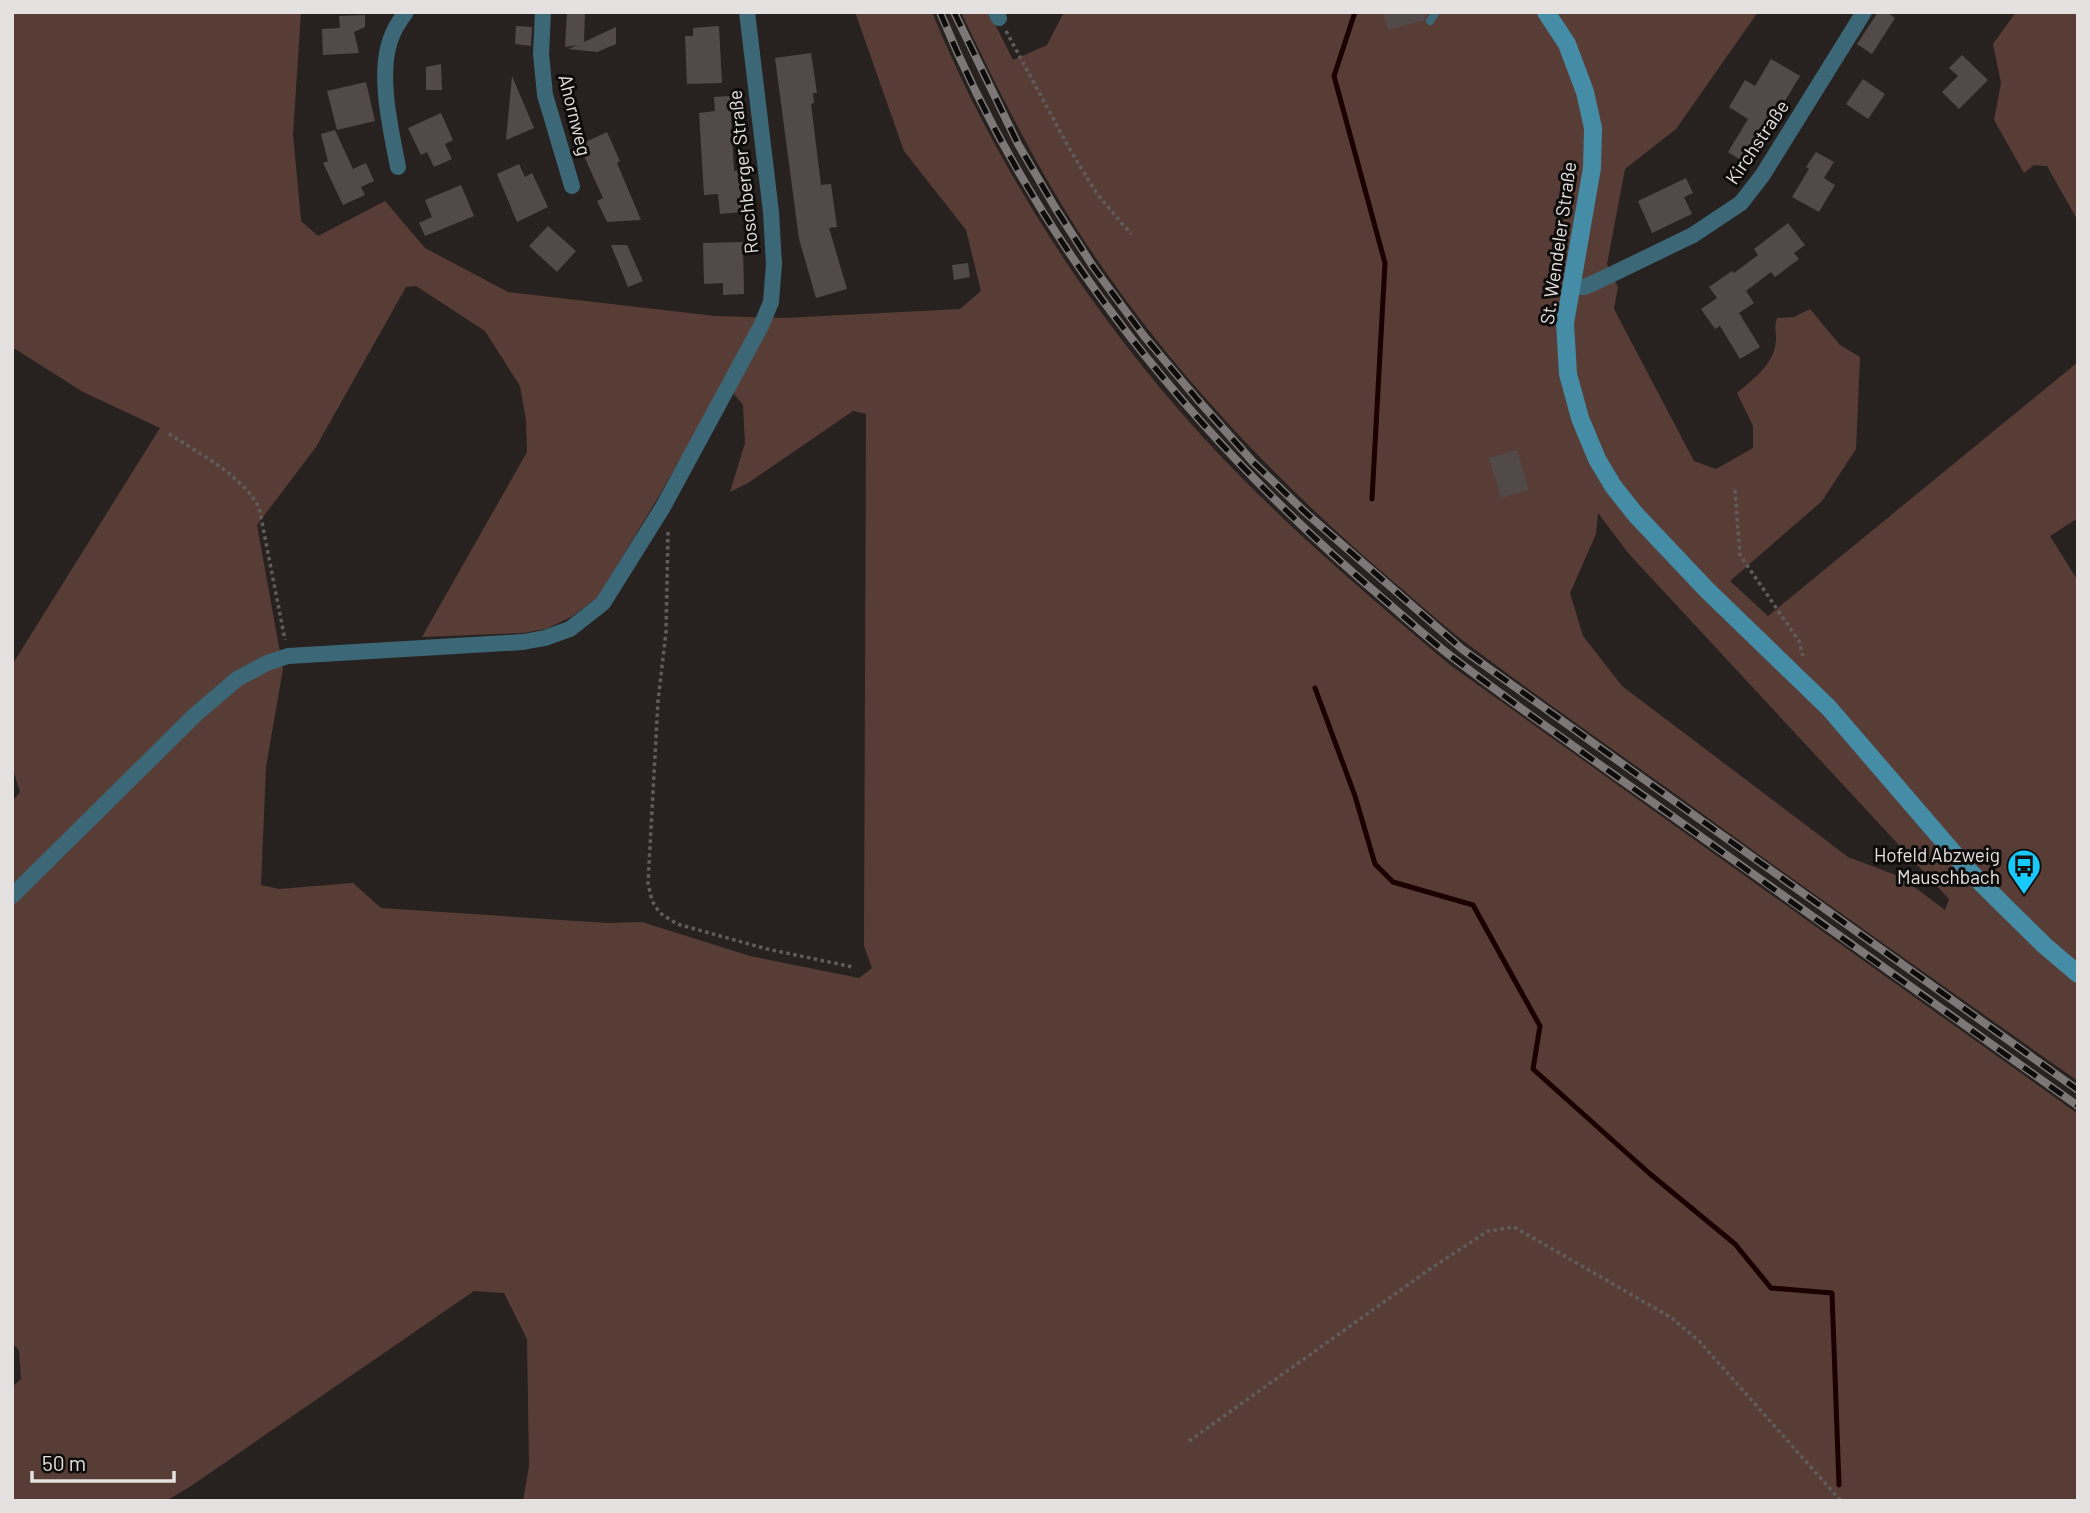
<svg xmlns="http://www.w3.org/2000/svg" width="2090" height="1513" font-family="Barlow,sans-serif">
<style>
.green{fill:#583d36;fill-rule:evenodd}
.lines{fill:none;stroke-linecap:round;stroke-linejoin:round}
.stream{stroke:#1c0000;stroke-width:5}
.building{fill:#514a49}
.path{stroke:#615c5b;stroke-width:3.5;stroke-dasharray:3.5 3.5;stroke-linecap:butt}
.service{stroke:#3c6777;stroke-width:8}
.minor{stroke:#3c6777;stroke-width:16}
.secondary{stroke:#458ca6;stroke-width:18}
.rail-casing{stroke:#7d7877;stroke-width:8}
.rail{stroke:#0e0c0b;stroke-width:5;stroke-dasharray:16;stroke-linecap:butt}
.labels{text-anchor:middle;stroke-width:6;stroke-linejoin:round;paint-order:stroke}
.street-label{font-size:19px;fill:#e5e1e0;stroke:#0e0c0b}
.poi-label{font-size:19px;fill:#e5e1e0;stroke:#0e0c0b;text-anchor:end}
</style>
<rect width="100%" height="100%" fill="#272220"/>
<path class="green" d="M12,12H301L293,134L301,221L318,236L385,201L425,248L508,292L715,316L784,318L960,309L981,291L966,230L904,151L855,12H932C1001,181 1113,348 1241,477C1307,544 1378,604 1450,665L2078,1114V1501H523L529,1466L527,1339L504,1293L474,1291L191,1486L166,1501H12V1387L21,1379L19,1350L12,1343V802L20,792L12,766V665L160,428L83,392L12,347ZM416,286L485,331L520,386L526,420L527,452L422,637L523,633L546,629L571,617L598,597L659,496L724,382L743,405L745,443L730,492L748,483L853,411L866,414L864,946L872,968L859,978L750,956L642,922L607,923L381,908L353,883L279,889L261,885L266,767L283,669L257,525L316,447L406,287Z
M961,12H989L1013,60L1047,45L1064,12H1758L1676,129L1625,169L1607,264L1618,287L1614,309L1694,461L1716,469L1753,448V426L1737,393C1753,379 1775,364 1776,340C1776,331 1774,327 1777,318L1794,317L1810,309L1840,345L1860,357L1856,449L1822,501L1730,581L1768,616L2078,362V518L2050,536L2078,581V1081C1940,984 1803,887 1667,788C1601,741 1534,694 1469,645C1446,628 1424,608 1402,589C1292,496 1190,392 1107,274C1049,192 1004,103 961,12ZM1598,513L1629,554L1949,899L1945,910L1901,877L1848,857L1622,686L1583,636L1570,593L1596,534Z
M2016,12H2078V221L2047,166L2034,165L2024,173L1994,120L2001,83L1993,44Z"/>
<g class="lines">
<path class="stream" d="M1355,12L1334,76L1385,263L1372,499
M1315,688L1355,796L1375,864L1393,882L1473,905L1540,1026L1533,1069L1649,1173L1735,1244L1771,1288L1832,1293L1839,1485"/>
</g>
<path class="building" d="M567,12H585L584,42L616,27V44L597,52L568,49L578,45L565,47Z
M1383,12H1428L1424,20L1388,30Z
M1878,12H1887L1895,18L1872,54L1857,44Z
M365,15V27L354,32L359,53L323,55L322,29L340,28L339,16Z
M516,26L532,27L531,46L515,44Z
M719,26L722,83L687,84L685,36H693V28Z
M811,53L817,93H813L814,103L811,104L821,185L831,184L837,227L829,228L847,289L816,298L799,239L775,58Z
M1962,55L1988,80L1959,109L1942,92L1958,76L1949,68Z
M1771,59L1800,76L1747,164L1728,152L1748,119L1729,107L1745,80L1755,86Z
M441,64L442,90H426V67Z
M512,76L534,128L506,140Z
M1863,79L1885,94L1868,119L1846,104Z
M366,82L375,121L337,130L327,91Z
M730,96L734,171L740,170L743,212L720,214L718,194L704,195L699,113L715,111L714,97Z
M441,113L453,140L445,144L452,159L434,167L427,152L421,155L408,128Z
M335,130L353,169L366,163L374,181L361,187L365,195L343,205L323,163L328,161L321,134Z
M607,132L620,161L617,163L641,220L607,222L597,201L603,198L579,145Z
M1816,152L1834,162L1824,178L1835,185L1819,212L1792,197L1809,169L1806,167Z
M519,164L525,177L532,173L548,207L517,222L497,174Z
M1686,178L1693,193L1684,197L1692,214L1652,233L1638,201Z
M461,185L474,216L425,236L419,223L432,217L425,200Z
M1788,223L1805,245L1794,253L1799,259L1775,277L1771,272L1746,291L1754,303L1739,313L1760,347L1740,359L1720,326L1715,329L1701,309L1717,298L1709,287L1732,271L1734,273L1758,255L1754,249Z
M548,226L576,251L557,272L529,246Z
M743,242L744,294L723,295V283L704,284L703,243Z
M611,245H627L643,281L628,287Z
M968,263L970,277L954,280L952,265Z
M1517,450L1529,490L1501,498L1489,458Z"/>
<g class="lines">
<path class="path" d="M1006,31L1069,148L1097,194L1131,234
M169,434C200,454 240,474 259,507L285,640
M1735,490L1740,555L1799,641L1803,656
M668,532L666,632L658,701L648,883L652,901L660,913L677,924L767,949L853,967
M1189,1441L1430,1269L1488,1231L1514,1227L1672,1318L1699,1341L1841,1501"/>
<path class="service" d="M1430,21L1436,12"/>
<path class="minor" d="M543,12L541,54L545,95L572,186
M996,12L999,18
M398,167C391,130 378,77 390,41C393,31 400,20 406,12
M1571,287H1584L1596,282L1693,235L1741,203L1762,176L1864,12
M12,896L195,715L237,679L267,663L288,656L523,642L545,638L570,629L603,603L663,507L761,326L771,302L774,264L771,212L747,12"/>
<path class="secondary" d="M1546,12L1567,44L1585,92L1593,128L1592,168L1565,323L1568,374L1580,418L1597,459L1613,486L1636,515L1707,590L1829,708L1970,872L2044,945L2078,974"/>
<g class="rail-casing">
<path id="rail" d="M940,12C1035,245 1198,442 1388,603C1410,622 1432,642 1456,660C1524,712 1595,761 1665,811C1802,910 1940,1008 2078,1106
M954,12L1018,144L1056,209L1094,268L1144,336L1198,400L1253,462L1306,513L1462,649L2078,1090"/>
</g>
<use href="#rail" class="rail"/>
</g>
<defs>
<g id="bus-pin" transform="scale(1.75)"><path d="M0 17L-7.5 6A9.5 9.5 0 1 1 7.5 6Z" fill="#18cafc" stroke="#0e0c0b"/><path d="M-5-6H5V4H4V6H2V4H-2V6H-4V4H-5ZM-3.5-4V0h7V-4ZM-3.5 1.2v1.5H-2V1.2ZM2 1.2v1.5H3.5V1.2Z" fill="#111"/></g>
</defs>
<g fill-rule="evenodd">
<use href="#bus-pin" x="2024" y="866"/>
</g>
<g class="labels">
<g class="street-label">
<text transform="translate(575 115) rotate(76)" y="7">Ahornweg</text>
<text transform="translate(1757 142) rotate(-56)" y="7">Kirchstraße</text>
<text transform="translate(743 172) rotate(-96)" y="7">Roschberger Straße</text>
<text transform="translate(1558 243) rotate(-82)" y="7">St. Wendeler Straße</text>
</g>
<g class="poi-label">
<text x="2000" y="862">Hofeld Abzweig<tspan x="2000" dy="22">Mauschbach</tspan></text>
</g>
</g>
<rect width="2090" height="1513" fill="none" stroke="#e5e1e0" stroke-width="28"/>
<path d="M32 1471v10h142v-10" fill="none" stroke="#e5e1e0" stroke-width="3.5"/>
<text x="42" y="1471" font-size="21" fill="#e5e1e0" stroke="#0e0c0b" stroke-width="5" paint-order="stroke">50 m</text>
</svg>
